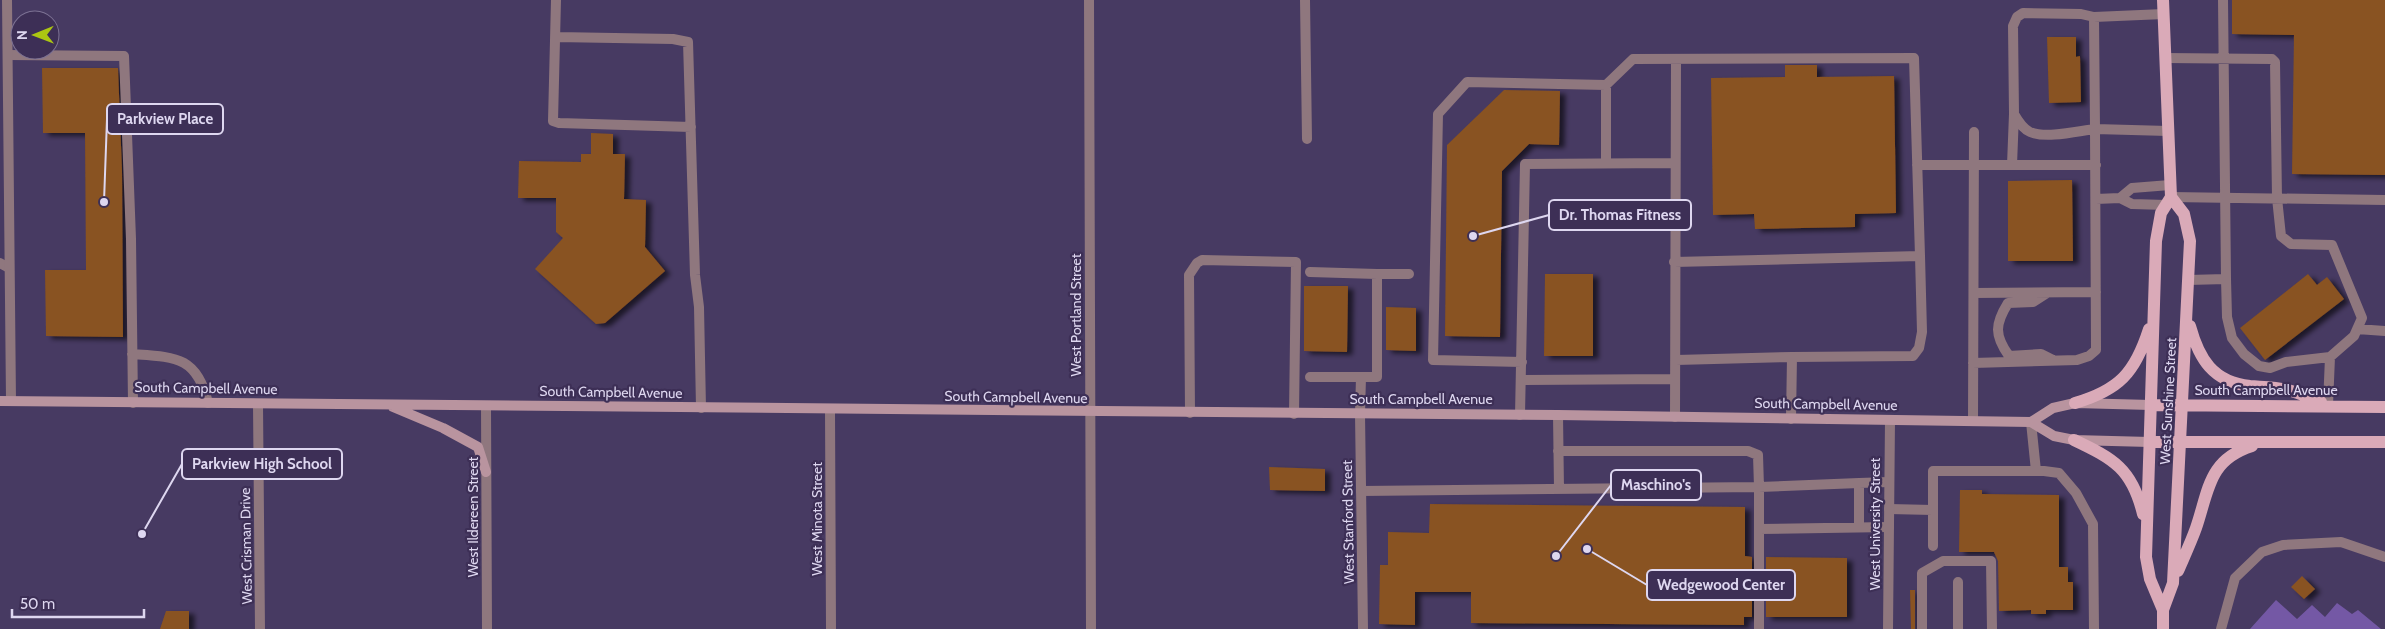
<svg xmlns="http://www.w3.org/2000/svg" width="2385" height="629" font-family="Cabin,sans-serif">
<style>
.green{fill:#7458a5}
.building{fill:#895220;filter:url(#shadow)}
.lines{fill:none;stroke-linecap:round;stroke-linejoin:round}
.service{stroke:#8f777e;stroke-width:10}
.minor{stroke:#8f777e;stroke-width:10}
.secondary{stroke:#b9949f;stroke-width:10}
.primary{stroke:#daaab8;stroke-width:12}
.labels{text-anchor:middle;stroke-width:4.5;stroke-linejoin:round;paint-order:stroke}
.street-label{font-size:14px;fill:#ded7f0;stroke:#3d2f56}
.leader{fill:none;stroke:#ded7f0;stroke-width:2}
.callout-dot{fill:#ded7f0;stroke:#3d2f56;stroke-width:2}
.callout{fill:#3d2f56;stroke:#ded7f0;stroke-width:2}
.callout-label{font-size:15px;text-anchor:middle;font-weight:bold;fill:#ded7f0}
</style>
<defs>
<filter id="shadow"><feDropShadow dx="5.5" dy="3" stdDeviation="2.5" flood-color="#0009"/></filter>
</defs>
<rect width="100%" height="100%" fill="#473a62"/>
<path class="green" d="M2276,600L2297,619L2312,605L2325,617L2337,603L2352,614L2358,610L2381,629H2250Z"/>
<path class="building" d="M2232,0H2385V175L2292,174L2294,35L2232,34Z
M2047,37H2076V57L2080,56L2081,102L2049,103Z
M1785,65H1817V77L1894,76L1896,213L1855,214V227L1755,229L1754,214L1713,215L1711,78L1785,77Z
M42,68H118L122,171L123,337L46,336L45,270H86L85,133H43Z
M1504,90L1560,91L1559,145L1529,144L1502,171L1500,337L1445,336L1447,145Z
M591,133L613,134V154H625L624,199L646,200L645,247L665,271L605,323L596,324L535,269L563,238L556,232V198H518L519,161L581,162V154H591Z
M2072,180L2073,261H2008V181Z
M1545,274H1593V356H1544Z
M2308,274L2317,285L2327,277L2344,299L2265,360L2240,328Z
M1304,286H1348L1347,352L1304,351Z
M1386,307L1416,308V351L1386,350Z
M1269,467L1325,469V491L1270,490Z
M1960,490H1982V494L2059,495V567H2068V582H2073V610H2046V614H2031V610L1999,611L1998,561L1994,552H1959Z
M1430,504L1745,507V556L1752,557V617H1744V625L1471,623V592H1415V625L1379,624L1380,565H1388V532L1429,533Z
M1766,557L1847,558V617H1766Z
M2302,576L2315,589L2304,599L2291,587Z
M1910,590H1915V629H1911Z
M166,611H189V629H160Z"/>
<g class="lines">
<path class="service" d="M556,0L553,121L559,123L691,127
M2023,13L2081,14L2094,17L2095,129C2078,131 2047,139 2030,132C2023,129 2018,121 2014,114L2013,26L2017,17Z
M2094,17L2164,14
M556,37L673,39L688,42L695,275L699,307L701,408
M8,55L124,56L131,239L133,403
M2165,58L2272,59L2275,62L2277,198L2281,236L2291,244L2332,245L2362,318L2354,336L2330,357L2328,405
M1606,163V85
M1917,165H2096
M2012,165L2014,114
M2171,197L2385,200
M2120,198L2132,188L2170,185
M2096,199L2120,198L2132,204L2166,205
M1674,262L1920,256L1922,332L1919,348L1913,356L1792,357L1791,419
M0,263L9,268
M1310,272L1377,274V377H1361
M1377,274H1409
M2226,279L2227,317L2232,338L2244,354L2259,366L2270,368L2286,362L2330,357
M2188,280L2226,279L2223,0
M1974,293L2096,292
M2047,293L2033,302L2008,303C1995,324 1994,335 2009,356L2041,354L2053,360
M2357,329L2385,331
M132,354C175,357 197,356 208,403
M1676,360L1792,357
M1522,362L1433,360L1438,114L1467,82L1606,85L1633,59L1914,58L1920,256
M1973,363L2077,360L2089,356L2096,350L2095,129L2168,131
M1310,377H1361L1360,414
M1521,380L1675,379
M1190,413L1189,275L1197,263L1202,260L1296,262L1294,414
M1520,415L1525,164L1674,163
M1558,415L1559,489
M1675,417L1676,59
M1973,421L1974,132
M2031,422L2036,471
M1859,483L1889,482
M1361,491L1759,487L1758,455L1748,451H1558
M1889,509L1933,510
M1759,529L1889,527
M1933,546V471H2044L2059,473L2076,493L2093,524L2094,629
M1759,629V487L1859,483V527
M1922,629V573L1943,561H1991L1992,629
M1958,629V582
M2221,629L2235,578L2262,552L2283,545L2341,542L2385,557"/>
<path class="minor" d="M7,0L11,401
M1089,0L1091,629
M1305,0L1307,139
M258,404L260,629
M486,406L487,629
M830,410L831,629
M1360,414L1363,629
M1888,629L1890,420"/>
<path class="secondary" d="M0,401L1558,415L2031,422L2054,436L2074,440L2150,442
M393,407L443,428L478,447L486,472
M2031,422L2053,408L2075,403L2151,405"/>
<path class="primary" d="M2163,0L2171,197L2161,213L2156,241L2146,557L2150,579L2163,610
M2190,326C2199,359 2213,382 2250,386C2263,387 2276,387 2288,390C2299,393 2310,398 2321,402
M2075,403C2119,390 2135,373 2149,329
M2151,405L2385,407
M2074,440C2114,459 2132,469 2143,514
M2150,442H2385
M2178,571C2184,557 2191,542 2196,528C2209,490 2208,460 2252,446
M2163,629V610L2173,583L2190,241L2184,214L2171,197"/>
</g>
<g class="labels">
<g class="street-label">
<text transform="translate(1076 315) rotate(-90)" y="5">West Portland Street</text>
<text transform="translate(206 388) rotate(1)" y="5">South Campbell Avenue</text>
<text x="2266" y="395">South Campbell Avenue</text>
<text transform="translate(611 392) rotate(1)" y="5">South Campbell Avenue</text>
<text transform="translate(1016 397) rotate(1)" y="5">South Campbell Avenue</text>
<text x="1421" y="404">South Campbell Avenue</text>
<text transform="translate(2168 401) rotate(-87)" y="5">West Sunshine Street</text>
<text transform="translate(1826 404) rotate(1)" y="5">South Campbell Avenue</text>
<text transform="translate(473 517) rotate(-90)" y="5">West Ildereen Street</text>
<text transform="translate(817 519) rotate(-90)" y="5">West Minota Street</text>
<text transform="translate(1348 522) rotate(-91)" y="5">West Stanford Street</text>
<text transform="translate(1875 524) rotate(-90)" y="5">West University Street</text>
<text transform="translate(246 546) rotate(-91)" y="5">West Crisman Drive</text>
</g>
</g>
<path class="leader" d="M104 202L107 119M1473 236L1549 215M142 534L182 464M1556 556L1611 485M1587 549L1647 585"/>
<g class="callout-dot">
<circle cx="104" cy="202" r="5"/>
<circle cx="1473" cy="236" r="5"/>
<circle cx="142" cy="534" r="5"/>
<circle cx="1556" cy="556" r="5"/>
<circle cx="1587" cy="549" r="5"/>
</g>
<g class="callout">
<rect x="107" y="104" width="116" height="30" rx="5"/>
<rect x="1549" y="200" width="142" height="30" rx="5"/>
<rect x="182" y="449" width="160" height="30" rx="5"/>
<rect x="1611" y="470" width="90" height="30" rx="5"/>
<rect x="1647" y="570" width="148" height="30" rx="5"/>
</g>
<g class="callout-label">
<text x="165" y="124">Parkview Place</text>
<text x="1620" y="220">Dr. Thomas Fitness</text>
<text x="262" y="469">Parkview High School</text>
<text x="1656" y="490">Maschino's</text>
<text x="1721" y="590">Wedgewood Center</text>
</g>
<g transform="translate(35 35) rotate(269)"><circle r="24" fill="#3d2f56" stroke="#7d7294"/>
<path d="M0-4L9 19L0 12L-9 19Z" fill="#acc612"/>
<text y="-8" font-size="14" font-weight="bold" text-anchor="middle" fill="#ded7f0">N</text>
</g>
<path d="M12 609v8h132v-8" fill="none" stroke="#ded7f0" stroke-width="2.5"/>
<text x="20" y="609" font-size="15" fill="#ded7f0" stroke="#3d2f56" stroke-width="4" paint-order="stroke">50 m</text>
</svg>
